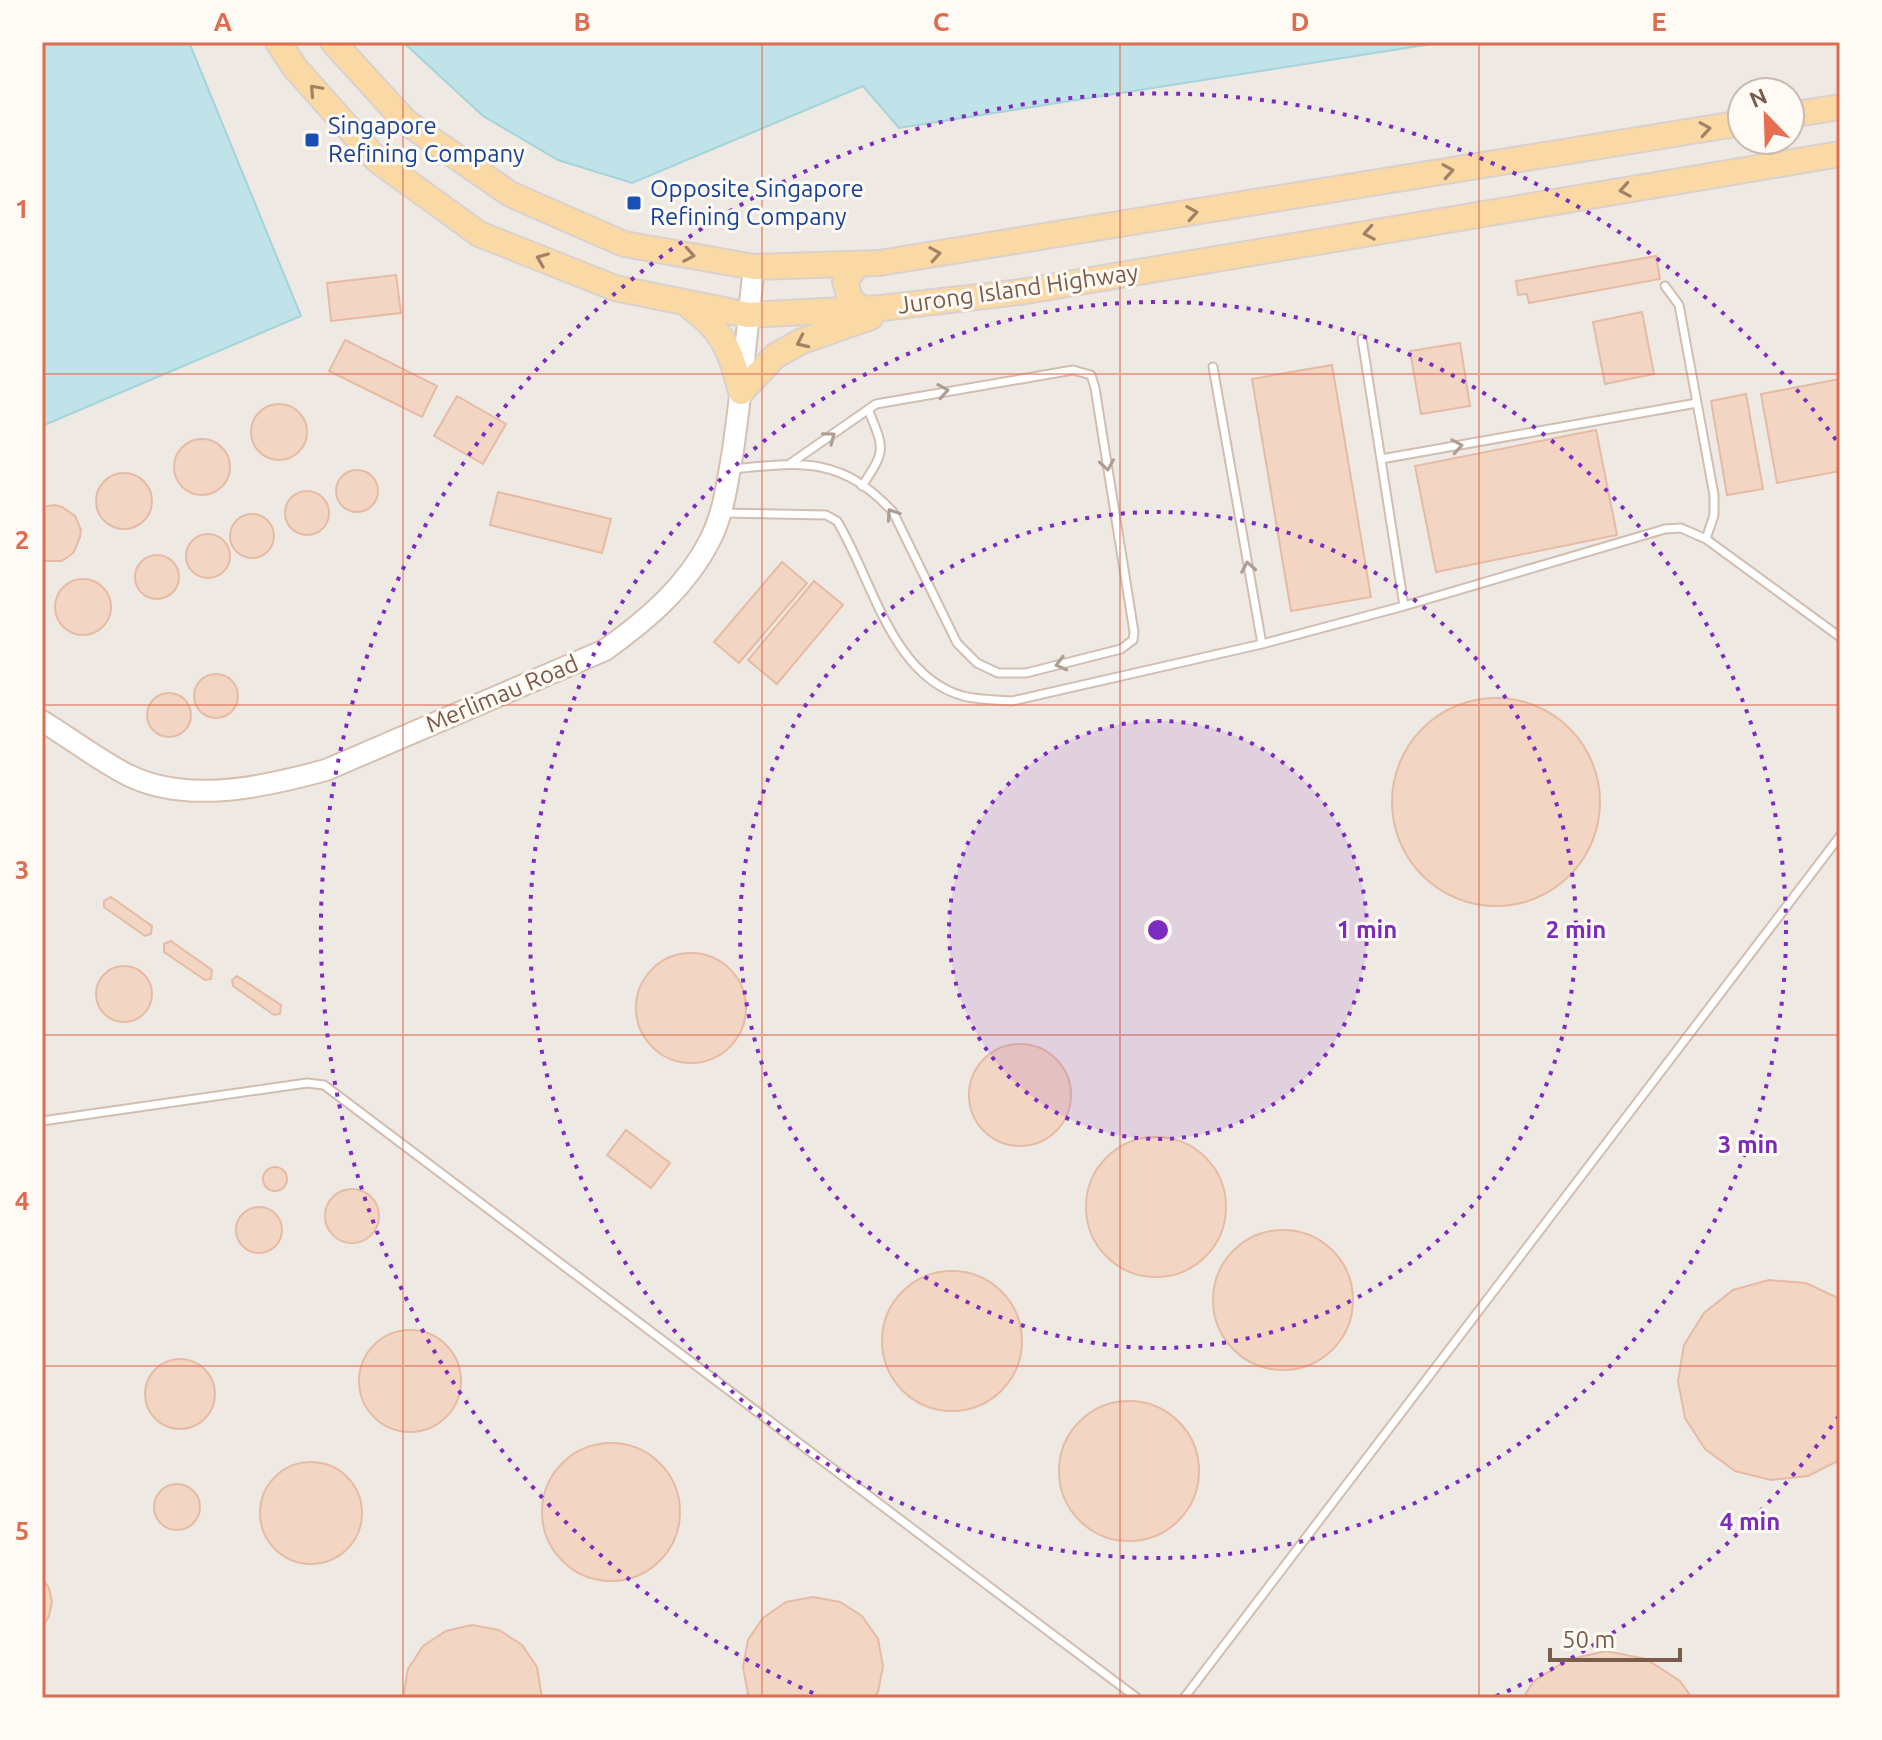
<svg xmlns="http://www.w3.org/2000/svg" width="1882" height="1740" font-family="Ubuntu,sans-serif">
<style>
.industrial{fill:#efe9e4;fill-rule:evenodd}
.water{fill:#bfe3e8;stroke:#a5d3da;stroke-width:2}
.building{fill:#f3d5c3;stroke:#e6bba3;stroke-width:2}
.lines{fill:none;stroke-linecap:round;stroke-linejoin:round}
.lane-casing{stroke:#d1beb0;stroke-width:11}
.secondary-casing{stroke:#d6c0b0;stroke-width:24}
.primary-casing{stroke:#dad1cd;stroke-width:28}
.lane{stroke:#fff;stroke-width:7}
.secondary{stroke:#fff;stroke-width:20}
.primary{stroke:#fbd9a5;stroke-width:24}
.oneway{stroke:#a18267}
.oneway2{stroke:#af9d94}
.grid{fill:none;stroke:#dc6d51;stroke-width:2;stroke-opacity:0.55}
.ring{fill:none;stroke:#7b2cbf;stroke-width:4;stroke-dasharray:4 8}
.transit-dot{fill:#1a4fb4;stroke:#fffaf3;stroke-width:3}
.labels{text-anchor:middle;stroke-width:6;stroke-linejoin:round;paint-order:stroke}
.transit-label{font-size:24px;fill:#164399;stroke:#fffaf3;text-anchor:start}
.street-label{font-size:24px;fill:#7a5c4d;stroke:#fffaf3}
.centre{fill:#7b2cbf;stroke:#fffaf3;stroke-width:4}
.ring-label{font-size:24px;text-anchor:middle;font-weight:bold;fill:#7b2cbf;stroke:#fffaf3;stroke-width:6;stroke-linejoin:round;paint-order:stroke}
.neatline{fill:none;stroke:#dc6d51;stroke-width:3}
.grid-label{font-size:26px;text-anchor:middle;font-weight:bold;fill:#dc6d51}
</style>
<rect width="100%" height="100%" fill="#fdf6ec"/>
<path class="industrial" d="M189,42H403L483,116L558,160L632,183L864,86L899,128L1444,42H1840V1698H42V426L301,316ZM1742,92H1790V140H1742Z"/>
<path class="water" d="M42,42H189L301,316L42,426Z
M403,42H1444L899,128L863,86L632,183L558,160L483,116Z"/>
<path class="building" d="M1656,256L1660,279L1529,303L1527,294L1518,295L1516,281Z
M396,275L401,313L331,321L327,283Z
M1642,312L1654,374L1605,384L1593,322Z
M345,340L437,386L422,417L329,371Z
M1460,343L1470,406L1421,414L1410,351Z
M1332,365L1371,597L1291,611L1252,379Z
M1840,379V471L1777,483L1761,394Z
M1746,394L1763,489L1727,495L1711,401Z
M457,396L506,424L483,464L434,436Z
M251 432a28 28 0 1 1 56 0a28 28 0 1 1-56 0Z
M1596,430L1617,535L1436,572L1415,466Z
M174 467a28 28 0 1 1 56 0a28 28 0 1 1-56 0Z
M336 491a21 21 0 1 1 42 0a21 21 0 1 1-42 0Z
M96 501a28 28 0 1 1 56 0a28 28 0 1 1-56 0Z
M285 513a22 22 0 1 1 44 0a22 22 0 1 1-44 0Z
M498,492L611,519L602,553L490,525Z
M54,505L62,507L75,516L81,530L80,537L74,552L68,557L61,561H46L42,560V507Z
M230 536a22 22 0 1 1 44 0a22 22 0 1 1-44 0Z
M186 556a22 22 0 1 1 44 0a22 22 0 1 1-44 0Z
M135 577a22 22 0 1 1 44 0a22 22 0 1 1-44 0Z
M782,562L807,583L739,663L714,642Z
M55 607a28 28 0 1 1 56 0a28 28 0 1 1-56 0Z
M814,581L843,605L777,684L748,660Z
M194 696a22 22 0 1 1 44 0a22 22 0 1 1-44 0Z
M147 715a22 22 0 1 1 44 0a22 22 0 1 1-44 0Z
M1392 802a104 104 0 1 1 208 0a104 104 0 1 1-208 0Z
M111,897L152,926L151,934L145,936L104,907V901Z
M171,941L212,970L211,979L205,980L164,952V944Z
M636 1008a55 55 0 1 1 110 0a55 55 0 1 1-110 0Z
M96 994a28 28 0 1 1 56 0a28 28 0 1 1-56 0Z
M237,976L281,1005L280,1014L274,1015L233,986L232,980Z
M969 1095a51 51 0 1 1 102 0a51 51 0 1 1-102 0Z
M626,1130L670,1163L651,1188L607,1155Z
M1086 1207a70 70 0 1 1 140 0a70 70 0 1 1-140 0Z
M263 1179a12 12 0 1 1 24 0a12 12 0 1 1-24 0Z
M325 1216a27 27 0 1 1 54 0a27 27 0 1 1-54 0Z
M236 1230a23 23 0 1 1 46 0a23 23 0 1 1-46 0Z
M1213 1300a70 70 0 1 1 140 0a70 70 0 1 1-140 0Z
M882 1341a70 70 0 1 1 140 0a70 70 0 1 1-140 0Z
M1769,1280L1806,1283L1840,1299V1460L1808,1476L1771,1480L1735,1471L1705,1449L1685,1418L1678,1381L1684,1345L1704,1313L1733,1290Z
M359 1381a51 51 0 1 1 102 0a51 51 0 1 1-102 0Z
M145 1394a35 35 0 1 1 70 0a35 35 0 1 1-70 0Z
M1059 1471a70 70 0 1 1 140 0a70 70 0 1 1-140 0Z
M542 1512a69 69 0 1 1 138 0a69 69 0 1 1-138 0Z
M260 1513a51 51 0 1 1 102 0a51 51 0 1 1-102 0Z
M154 1507a23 23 0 1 1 46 0a23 23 0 1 1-46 0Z
M42,1578L49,1588L52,1602L49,1616L42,1627Z
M813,1597L840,1602L862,1616L878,1639L883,1666L878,1692L874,1698H751L748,1694L743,1667L748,1640L763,1618L786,1602Z
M472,1625L499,1630L522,1645L537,1667L542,1698H403L408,1669L423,1646L446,1631Z
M1606,1651L1646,1659L1680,1681L1692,1698H1523L1533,1682L1567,1660Z"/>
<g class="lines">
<g class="lane-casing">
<path id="lane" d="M1665,286L1679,305L1714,495V515L1706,539
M1362,339L1404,606
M1213,367L1262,644
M1381,459L1697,403
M732,469C802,462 841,456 893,512L957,643L977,663L998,673H1026L1121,649L1133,640L1134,632L1095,388L1091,375L1073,370L876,404L791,463
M862,486C887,449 884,449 868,409
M722,513L826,515L837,521C872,578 891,676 963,696C979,700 996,700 1012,701L1262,644L1404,606L1665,529L1681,528L1706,539L1840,637
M42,1121L307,1083L324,1085L1137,1698
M1184,1698L1840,836"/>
</g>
<g class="secondary-casing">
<path id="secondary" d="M42,721C70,738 97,759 126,774C186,805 264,787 326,770L605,650C647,620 687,586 710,540C724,513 728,479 733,450C742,389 747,328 754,267"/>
</g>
<g class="primary-casing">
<path id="primary" d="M278,42L295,68L377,160L479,234L615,288L748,315L881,308L1020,292L1840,154
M333,42L406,122L510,194L624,244L754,267L879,263L1742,123
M1790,115L1840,107
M858,264L845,281L850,299L862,309
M688,305C725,332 730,350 741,392
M741,392L775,356L802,341L871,317"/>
</g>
<use href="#lane" class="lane"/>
<use href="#secondary" class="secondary"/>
<use href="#primary" class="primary"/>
</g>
<defs><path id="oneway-chevron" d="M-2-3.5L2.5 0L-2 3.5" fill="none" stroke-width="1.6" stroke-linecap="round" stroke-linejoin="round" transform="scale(2)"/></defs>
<g class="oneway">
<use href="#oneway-chevron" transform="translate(315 90) rotate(-132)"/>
<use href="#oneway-chevron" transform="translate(1705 129) rotate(-9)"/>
<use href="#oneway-chevron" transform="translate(1448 171) rotate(-9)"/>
<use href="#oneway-chevron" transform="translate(1625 190) rotate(170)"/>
<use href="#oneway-chevron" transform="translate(1192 213) rotate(-9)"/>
<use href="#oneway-chevron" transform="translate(1369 233) rotate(170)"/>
<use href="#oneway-chevron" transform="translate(935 254) rotate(-9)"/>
<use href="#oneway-chevron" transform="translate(689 255) rotate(10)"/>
<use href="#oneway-chevron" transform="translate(542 259) rotate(-158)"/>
<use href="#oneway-chevron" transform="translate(802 342) rotate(155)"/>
</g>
<g class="oneway2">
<use href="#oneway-chevron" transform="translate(943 391) rotate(-9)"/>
<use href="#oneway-chevron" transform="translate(830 437) rotate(-37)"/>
<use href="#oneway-chevron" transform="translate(1457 446) rotate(-10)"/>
<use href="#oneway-chevron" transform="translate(1107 465) rotate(81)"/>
<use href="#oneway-chevron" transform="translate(892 514) rotate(-124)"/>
<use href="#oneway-chevron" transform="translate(1248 567) rotate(-100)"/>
<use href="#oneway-chevron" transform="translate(1061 664) rotate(165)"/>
</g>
<path class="grid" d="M403,42V1698M762,42V1698M1120,42V1698M1479,42V1698M42,374H1840M42,705H1840M42,1035H1840M42,1366H1840"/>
<circle cx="1158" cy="930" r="209" fill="#7b2cbf" fill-opacity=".12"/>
<g class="ring">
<circle cx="1158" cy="930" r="209"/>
<circle cx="1158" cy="930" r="418"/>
<circle cx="1158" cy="930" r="628"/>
<path d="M1839 1416A837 837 0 0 1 1492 1698M824 1698A837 837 0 1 1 1839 444"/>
</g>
<g class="transit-dot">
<rect x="304" y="132" width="16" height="16" rx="4"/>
<rect x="626" y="195" width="16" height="16" rx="4"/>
</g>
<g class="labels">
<g class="transit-label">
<text x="328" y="134">Singapore<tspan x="328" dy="28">Refining Company</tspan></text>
<text x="650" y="197">Opposite Singapore<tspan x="650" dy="28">Refining Company</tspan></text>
</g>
<g class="street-label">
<text transform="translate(1018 289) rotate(-8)" y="8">Jurong Island Highway</text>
<text transform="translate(502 694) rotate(-23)" y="8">Merlimau Road</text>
</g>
</g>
<circle cx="1158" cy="930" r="12" class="centre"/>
<g class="ring-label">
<text x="1367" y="938">1 min</text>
<text x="1576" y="938">2 min</text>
<text x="1748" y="1153">3 min</text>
<text x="1750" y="1530">4 min</text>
</g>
<rect width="1882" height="1740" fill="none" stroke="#fffaf3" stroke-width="88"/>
<g transform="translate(1766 116) rotate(337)"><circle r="38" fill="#fffaf3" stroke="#cabbb1" stroke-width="2"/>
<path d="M0-6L14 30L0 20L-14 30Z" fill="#e76f51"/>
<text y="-12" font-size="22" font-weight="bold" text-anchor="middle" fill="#7a5c4d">N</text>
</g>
<path d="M1550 1648v12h130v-12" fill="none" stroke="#7a5c4d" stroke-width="4"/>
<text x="1562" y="1648" font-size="24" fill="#7a5c4d" stroke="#fffaf3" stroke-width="6" paint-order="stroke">50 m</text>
<rect x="44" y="44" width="1794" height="1652" class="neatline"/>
<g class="grid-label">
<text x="223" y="31">A</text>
<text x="582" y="31">B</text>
<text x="941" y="31">C</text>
<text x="1300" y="31">D</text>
<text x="1659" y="31">E</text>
<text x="22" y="218">1</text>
<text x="22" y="549">2</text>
<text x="22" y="879">3</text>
<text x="22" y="1210">4</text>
<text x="22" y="1540">5</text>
</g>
</svg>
